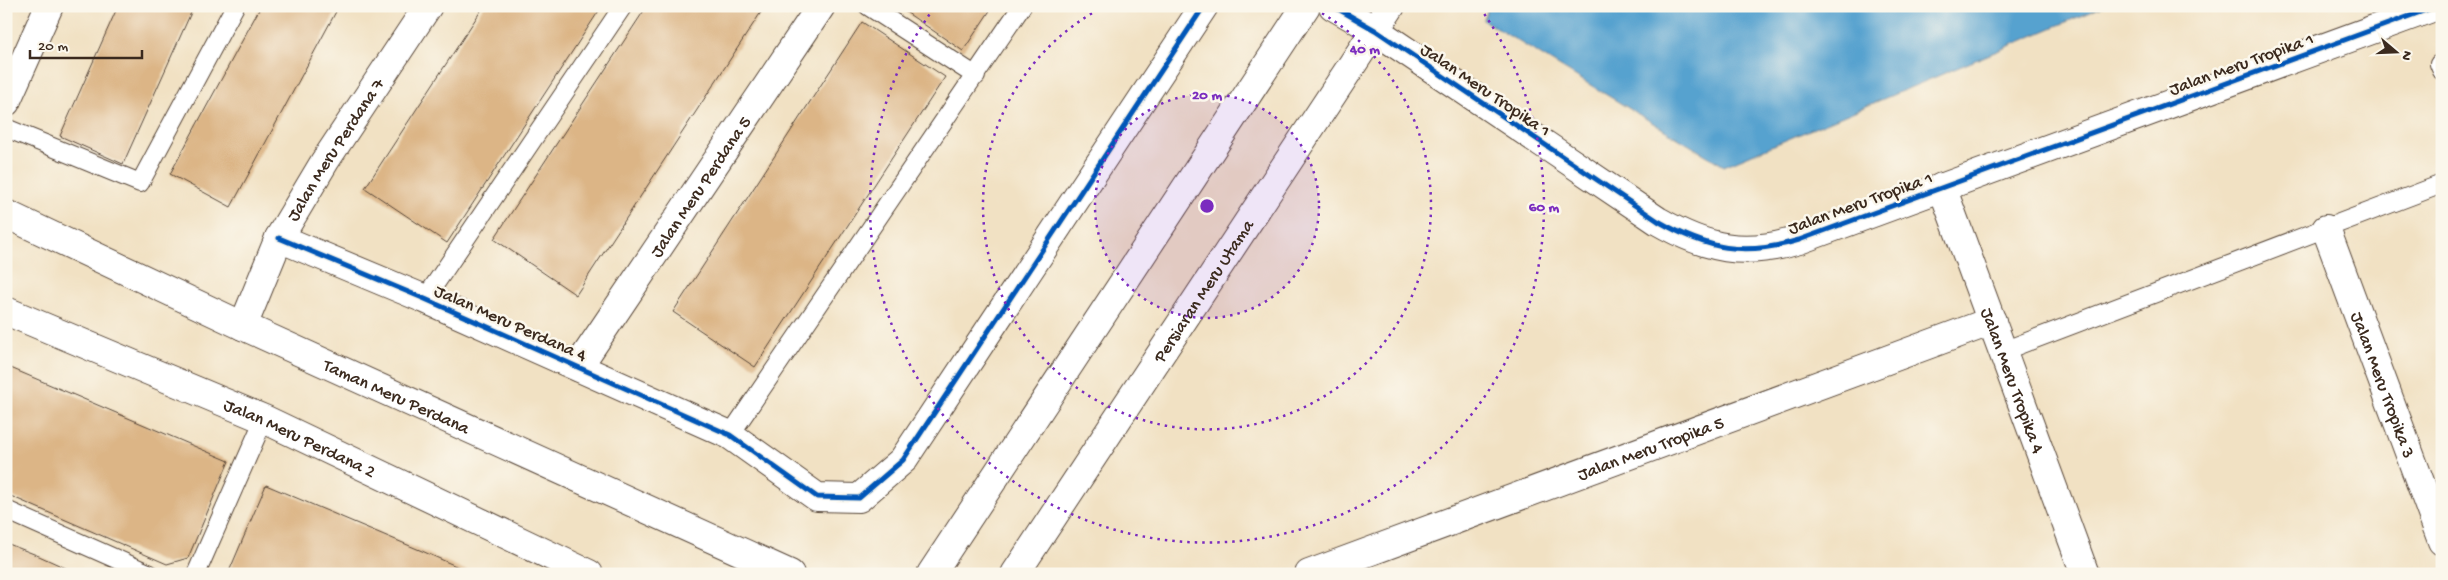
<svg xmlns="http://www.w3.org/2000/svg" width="2448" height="580" font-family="'Gochi Hand',sans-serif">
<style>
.water{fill:#57a2cf;stroke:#496676}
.building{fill:#dcb586}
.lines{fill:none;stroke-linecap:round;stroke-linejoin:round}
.lane-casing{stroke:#564537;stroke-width:20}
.street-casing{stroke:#564537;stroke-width:30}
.secondary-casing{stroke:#564537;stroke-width:30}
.lane{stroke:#fff;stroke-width:18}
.street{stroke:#fff;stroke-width:28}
.secondary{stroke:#fff;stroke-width:28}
.cycleway-casing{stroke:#fbf7ec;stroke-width:8}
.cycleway{stroke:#0057b8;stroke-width:5}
.ring{fill:none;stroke:#7b2cbf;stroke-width:2.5;stroke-dasharray:2.5 5}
.labels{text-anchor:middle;stroke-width:5;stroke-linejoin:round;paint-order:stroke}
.street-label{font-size:18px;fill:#3b2a1e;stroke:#fbf7ec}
.centre{fill:#7b2cbf;stroke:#fbf7ec;stroke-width:2.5}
.ring-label{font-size:15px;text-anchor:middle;font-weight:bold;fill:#7b2cbf;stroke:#fbf7ec;stroke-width:5;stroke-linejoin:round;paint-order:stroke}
</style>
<rect width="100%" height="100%" fill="#fbf7ec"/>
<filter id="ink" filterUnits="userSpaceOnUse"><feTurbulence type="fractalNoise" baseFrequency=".02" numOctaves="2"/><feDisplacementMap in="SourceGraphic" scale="10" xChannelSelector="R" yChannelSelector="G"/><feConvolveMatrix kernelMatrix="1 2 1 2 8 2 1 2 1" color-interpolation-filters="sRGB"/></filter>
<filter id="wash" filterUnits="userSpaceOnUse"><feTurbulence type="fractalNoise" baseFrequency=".0096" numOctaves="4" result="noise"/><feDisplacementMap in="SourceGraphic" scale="20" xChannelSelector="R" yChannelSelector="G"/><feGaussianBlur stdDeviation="1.12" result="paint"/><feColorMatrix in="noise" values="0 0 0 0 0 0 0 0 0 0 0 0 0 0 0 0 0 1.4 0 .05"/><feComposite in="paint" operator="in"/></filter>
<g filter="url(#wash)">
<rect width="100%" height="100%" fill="#f1e1c3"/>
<path class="water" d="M1489,6H2104L1724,166L1483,20Z"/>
<g id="blocks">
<path class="building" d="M118,6H194L123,164L60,136Z
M261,6H339L231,207L170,174Z
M484,6H602L447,243L365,188Z
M647,6H765L576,295L494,239Z
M897,6H993L963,51Z
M862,22L945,77L755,367L673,312Z
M6,366L229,461L188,558L167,564L6,494Z
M266,485L422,551L474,574H228Z
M6,543L39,556L79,574H6Z"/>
</g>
</g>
<g filter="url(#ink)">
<use href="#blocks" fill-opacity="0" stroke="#564537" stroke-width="1"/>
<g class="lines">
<g class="lane-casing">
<path id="lane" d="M868,6L976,76
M2439,64L2442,71
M6,128L140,183L235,6
M425,299L623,6
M2003,351L2442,184
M730,435L1022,6
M6,510L150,574
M196,574L264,419"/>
</g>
<g class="street-casing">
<g id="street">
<path d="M1333,6L1375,30L1658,221C1707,249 1744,257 1799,240L2437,6"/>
<path d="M6,102L49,6"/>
<path id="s1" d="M1942,187L2085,574"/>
<path id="s2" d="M6,214L243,326L790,574"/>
<path id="s3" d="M2326,229L2442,541"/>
<path d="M279,238L425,299L730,435L817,497L859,498L903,460L1204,6"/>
<path id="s4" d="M6,311L264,419L589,574"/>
<path id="s5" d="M243,326L279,238L325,161L428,6"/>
<path id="s6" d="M578,367L821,6"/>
<path id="s7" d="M1309,574L1992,321"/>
</g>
</g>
<g class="secondary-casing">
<g id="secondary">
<path d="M931,574L1306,6"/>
<path id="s8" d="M1015,574L1391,6"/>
</g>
</g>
<use href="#lane" class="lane"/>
<use href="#street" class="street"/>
<use href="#secondary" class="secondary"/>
<g class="cycleway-casing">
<path id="cycleway" d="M1333,6L1375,30L1658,221C1707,249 1744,257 1799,240L2437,6
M279,238L425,299L730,435L817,497L859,498L903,460L1204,6"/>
</g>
<use href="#cycleway" class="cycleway"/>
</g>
</g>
<circle cx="1207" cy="206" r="112" fill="#7b2cbf" fill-opacity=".12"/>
<g class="ring">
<circle cx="1207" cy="206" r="112"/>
<path d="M1309 6A224 224 0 1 1 1105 6"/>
<path d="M1480 8A337 337 0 1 1 934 8"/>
</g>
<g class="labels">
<g class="street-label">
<text transform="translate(2241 63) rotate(-20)" y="6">Jalan Meru Tropika 1</text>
<text transform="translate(1486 89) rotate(34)" y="6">Jalan Meru Tropika 1</text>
<text dy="6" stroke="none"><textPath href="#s5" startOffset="200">Jalan Meru Perdana 7</textPath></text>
<text dy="6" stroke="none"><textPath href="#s6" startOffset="218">Jalan Meru Perdana 5</textPath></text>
<text transform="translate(1860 202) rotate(-20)" y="6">Jalan Meru Tropika 1</text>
<text dy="6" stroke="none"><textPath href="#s8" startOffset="340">Persiaran Meru Utama</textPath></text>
<text transform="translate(511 322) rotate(24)" y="6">Jalan Meru Perdana 4</text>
<text dy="6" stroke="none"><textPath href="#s1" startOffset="206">Jalan Meru Tropika 4</textPath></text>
<text dy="6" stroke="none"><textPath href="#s3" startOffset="166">Jalan Meru Tropika 3</textPath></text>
<text dy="6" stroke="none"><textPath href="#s2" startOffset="431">Taman Meru Perdana</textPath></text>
<text dy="6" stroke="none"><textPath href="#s4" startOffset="320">Jalan Meru Perdana 2</textPath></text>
<text dy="6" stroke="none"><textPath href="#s7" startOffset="364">Jalan Meru Tropika 5</textPath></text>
</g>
</g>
<circle cx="1207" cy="206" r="8" class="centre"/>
<g class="ring-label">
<text x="1365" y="53">40 m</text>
<text x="1207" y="99">20 m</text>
<text x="1544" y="211">60 m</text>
</g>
<rect width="2448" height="580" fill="none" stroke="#fbf7ec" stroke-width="25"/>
<g transform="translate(2396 52) rotate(109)" stroke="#fbf7ec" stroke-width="4" paint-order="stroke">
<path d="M0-4L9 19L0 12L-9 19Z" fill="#3b2a1e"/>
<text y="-8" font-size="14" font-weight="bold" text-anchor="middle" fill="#3b2a1e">N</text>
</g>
<path d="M30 50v8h112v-8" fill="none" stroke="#3b2a1e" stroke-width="2.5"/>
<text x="38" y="50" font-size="15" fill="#3b2a1e" stroke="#fbf7ec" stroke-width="4" paint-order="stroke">20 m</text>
</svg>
